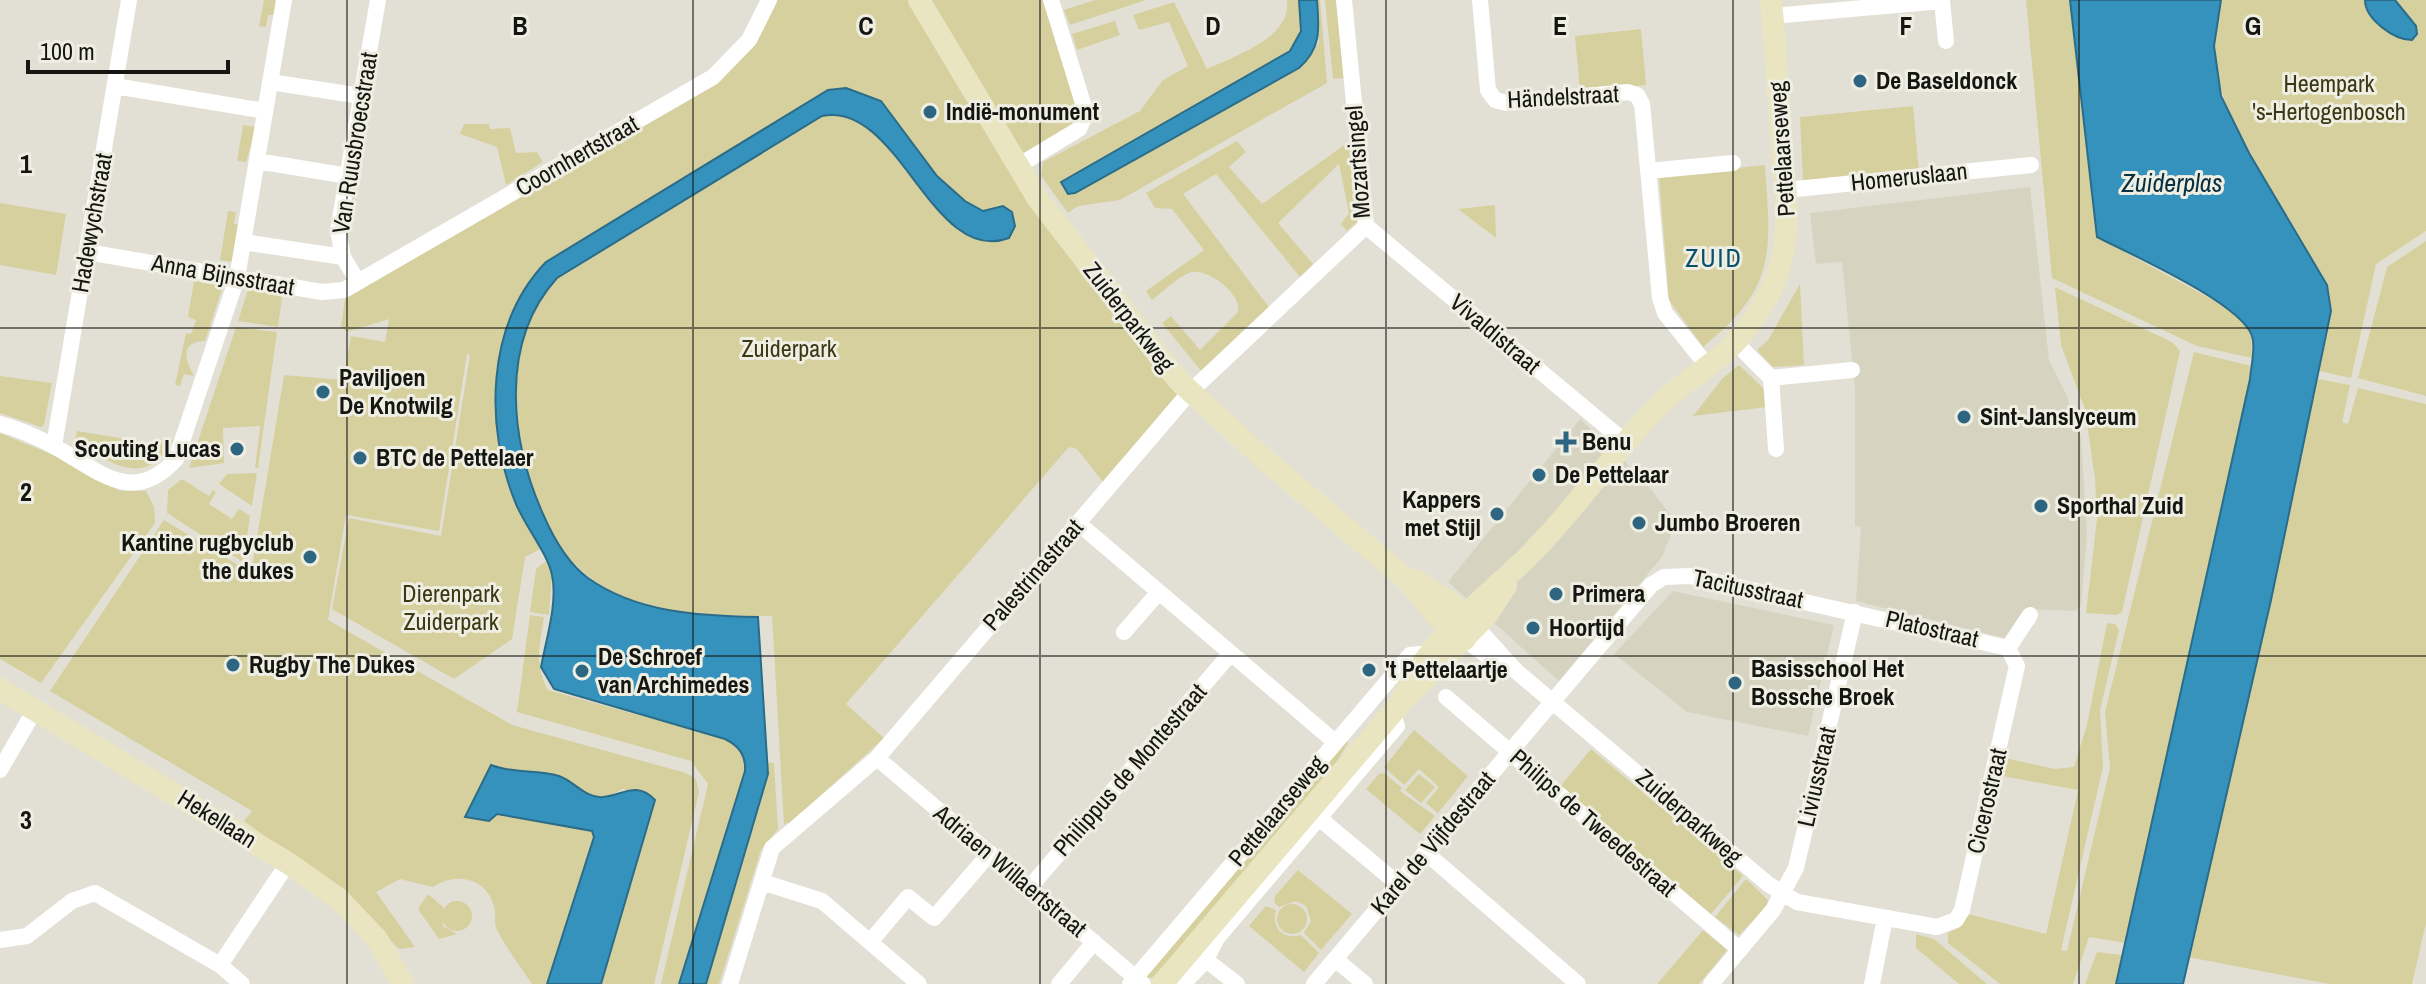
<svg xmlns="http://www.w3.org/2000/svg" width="2426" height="984" font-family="'Archivo Narrow',sans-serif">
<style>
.built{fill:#d6d4c1}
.green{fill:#d6d09e}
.water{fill:#3492bc;stroke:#2b6c89;stroke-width:2}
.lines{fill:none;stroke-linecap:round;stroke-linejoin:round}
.street{stroke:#fff;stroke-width:16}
.secondary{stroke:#eae5c1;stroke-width:22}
.grid{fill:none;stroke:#151511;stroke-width:2;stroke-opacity:0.55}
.poi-dot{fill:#2e6580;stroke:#efeee2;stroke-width:3}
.labels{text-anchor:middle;stroke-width:6;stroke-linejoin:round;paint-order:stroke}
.poi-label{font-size:24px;font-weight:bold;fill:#151511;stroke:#efeee2;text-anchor:start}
.park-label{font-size:24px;fill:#3d3813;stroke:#efeee2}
.street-label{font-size:24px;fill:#151511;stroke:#efeee2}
.water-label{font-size:26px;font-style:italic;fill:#073143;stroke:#efeee2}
.neighbourhood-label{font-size:26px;letter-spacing:2px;fill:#07506d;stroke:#efeee2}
.grid-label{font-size:26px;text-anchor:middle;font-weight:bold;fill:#151511;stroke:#efeee2;stroke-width:6;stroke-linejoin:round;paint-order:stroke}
</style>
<rect width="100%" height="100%" fill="#e2e0d5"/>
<path class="built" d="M2030,187L2049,360L2066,394L2081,439L2087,533L2081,606L2075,611L2028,609L2008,639L1856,601L1861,527L1855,526V388L1842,262L1816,264L1810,213Z
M1580,419L1642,478L1676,522L1662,557L1559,681L1448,582Z
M1673,591L1834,625L1808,736L1687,712L1614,654Z"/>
<path class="green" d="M264,0H277L274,15H268L266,27L259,26Z
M775,0H1045L1079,111L1072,125L1007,163L1045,225L1178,396L1103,482L1077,449L1069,447L846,704L884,738L788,825L787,822L784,825L772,616C690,616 606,615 556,541L525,557L512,639L454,679L332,609L349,518L441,536L470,355L467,354L439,531L346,515L328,620L512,725L686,773L696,779L699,792L654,984H601L655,800L623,789L605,798L592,796L560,776L505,771L492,765L465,817L497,814L586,827L592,830L594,837L547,984H532C520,966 507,949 497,930C493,923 497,914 494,906C486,877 455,872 433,887L400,879L376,892L415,947L399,949L344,894L244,821L252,811L50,691L164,520L251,573L284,375L343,380L351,336L385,342L389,319L347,332L341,327L345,299L697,93Z
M1095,0H1146L1070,25L1064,10Z
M1287,0H1299C1301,19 1304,36 1290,51L1308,60L1319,42L1317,0H1320L1327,83L1120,200L1078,206L1068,213L1041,176L1043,162L1140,111L1163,80L1188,66L1169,22L1139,30L1133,15L1174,2L1207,69C1236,55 1292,38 1287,0Z
M1325,0H1336L1344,78L1333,79Z
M2026,0H2070L2097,237L2235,312L2251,333L2252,358L2197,346L2052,278Z
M2221,0H2426V231L2376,264L2351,378L2319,371C2324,345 2336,312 2327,285C2280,200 2191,104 2221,0Z
M1115,21L1120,35L1077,50L1072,34Z
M1641,29L1646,85L1580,92L1575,36Z
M1913,106L1919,172L1803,182L1800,117Z
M464,124H489L490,129L510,128L516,153L537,152L543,162L506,185L497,147L460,134Z
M243,125L256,127L246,162L237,161Z
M1354,138L1363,216L1347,231L1341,224L1349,213L1339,164L1278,223L1313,264L1300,277L1216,174L1183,194L1269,307L1202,372L1162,323L1171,316L1200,350L1238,312C1242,293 1205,266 1189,273C1176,278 1163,292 1152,300L1146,291L1204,250L1172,209L1155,208L1146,193L1237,141L1246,152L1229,167L1262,204Z
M1765,165C1771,253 1777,287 1703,347L1669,300L1659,176Z
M0,203L66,214L56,275L0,265Z
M1495,205L1496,238L1458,209Z
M228,211L236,212L234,224L240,225L234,262L220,260Z
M2426,241V396L2358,378L2387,267Z
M194,281L223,286L205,341C177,342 187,363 194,376L184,374L180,386L175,385L186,333L191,334L196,320L188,317Z
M1800,284L1804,365L1773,367L1757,350L1768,340Z
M249,287L283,291L278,327L238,321Z
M2055,287L2172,342L2180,351L2122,612L2116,615L2086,613L2097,519L2095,479L2085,409L2061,345Z
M236,327L277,332L258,468H255L260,426L223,428L224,463L189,468Z
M2194,352L2251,366L2250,379L2125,943L2089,937L2073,984H2000L1948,943V933L1959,927L1967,915H1972L2046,934L2078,790L2002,776L2005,758L2055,769L2074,767L2087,725L2107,623L2115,624L2119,630L2100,710L2103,767L2061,950L2067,951L2110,768L2105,712Z
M1739,365L1765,390L1767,407L1693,416L1723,378Z
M0,376L52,383L44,425L41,427L0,413Z
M2318,379L2350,385L2342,422L2348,424L2358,388L2426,404V923L2412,984H2329L2188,957Z
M77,431L161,445L162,439L173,440C146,490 111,463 75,442Z
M0,433L58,457L120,491H146L154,507L155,523L41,683L0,659Z
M257,473L252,506L219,484L227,474Z
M182,479L209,496L213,490L216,492L209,504L232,519L239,509L250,516L243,562L167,513L168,490Z
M546,561L552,574L549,615L530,612L536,569Z
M530,615L544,617C540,644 534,666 548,690L725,739C739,746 746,755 745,771L679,984H661L708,784L691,761L517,712Z
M1414,730L1468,776L1438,813L1426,803L1439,787L1419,769L1404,785L1384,767Z
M1344,738L1348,743L1329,775L1194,934L1153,977L1148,978L1144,974Z
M1591,749L1743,876L1711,914L1558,789Z
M767,763H774L778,829L761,850L719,984H706L768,774Z
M1384,773L1402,788L1400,791L1435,816L1420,834L1366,789L1379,774Z
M1419,774L1435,787L1421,803L1405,790Z
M1298,870L1352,914L1321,950L1304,933L1311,921L1306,906L1296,901L1279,907L1274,902L1275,896Z
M1746,879L1768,900L1767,906L1739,935L1715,917Z
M428,894L443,907V926L457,934L439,939L418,909Z
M442 916a15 15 0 1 1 30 0a15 15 0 1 1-30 0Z
M1277 919a15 15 0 1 1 30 0a15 15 0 1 1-30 0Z
M1266,906L1276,910C1271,928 1283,940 1301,935L1319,953L1304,972L1249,926Z
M1703,930L1727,950L1699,984H1657Z
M1916,934L1934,939L1987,984H1959L1916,948Z
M2097,952L2122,955L2116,984H2085Z"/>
<path class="water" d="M1299,0H1317C1319,28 1322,48 1299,68L1075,193L1068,194L1061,182L1290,51L1301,31Z
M2070,0H2221L2214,46L2221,96L2249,153L2327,285L2331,311L2271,600L2183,984H2116L2250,379C2251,366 2256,348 2252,336C2241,303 2130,254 2097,237Z
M2365,0H2395L2416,26L2417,34L2412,40C2394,40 2365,19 2365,0Z
M846,88L881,101L937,176L965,201L983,211L1003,206L1012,212L1015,226L1009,238C932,267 899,100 822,116L557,278C499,342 510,440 543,514C553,537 567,563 588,578C637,613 700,616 758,617L768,774L706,984H679L745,771C746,755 739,746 725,739L554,689L541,667C546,640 558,602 552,575C548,554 525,526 516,504C484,427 486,324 546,262L828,90Z
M491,765C513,774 537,769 559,776C574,781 586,799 603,797C622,796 636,780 655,800L601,984H547L594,837L592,831L497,814L489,821L465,817Z"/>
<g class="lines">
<path class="street" d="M1480,0L1488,90L1495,100L1507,103L1628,92L1637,95L1642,104L1660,298L1665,313L1709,368
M1772,16L1942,1L1946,41
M270,82L361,96
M115,86L265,111
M257,161L348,176
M1018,166L1079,129L1086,113L1051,0
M1648,171L1733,163
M1786,190L2031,165
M1366,226L1625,442
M243,242L343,257
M87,252L322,292L344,290L713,77L749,40L769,0
M358,282L343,257L338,230L378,0
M1736,343L1771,378L1776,449
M1771,378L1852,370
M0,424C19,429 39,438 57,448C100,472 134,506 176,459L237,278L284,0
M54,446L129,0
M1078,523L1335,742
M1476,627L1516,671L1768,884L1797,902L1937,927L1956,920L1962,910L2017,666L2008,648
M1124,632L1159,592
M1465,639L1498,664L1515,670
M2008,648L2030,615
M1446,697L1740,950
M877,758L1143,984
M0,770L36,708
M1319,818L1398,884
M1425,852L1578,984
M762,882L822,901L919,984
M1030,887L1231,653
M0,940L27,936L72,901L95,893L220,965L242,984
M870,942L908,897L934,918L990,853
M1335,959L1365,984
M1206,960L1237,984
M220,965L288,863
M730,984L772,848L877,758L1189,393L1366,226L1344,0
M1059,984L1094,942
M1130,984L1410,655L1432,653
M1183,984L1206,960L1217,938L1397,726L1393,713
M1314,984L1651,585L1664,577L1690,576L2008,648
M1711,984L1773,910L1796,868L1855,612
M1872,984L1885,918"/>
<path class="secondary" d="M919,0L1038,199L1178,380L1265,460L1405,578L1438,617L1465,639
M1414,580L1450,602L1472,624
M0,689L288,863L339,899L377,939L403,984
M1400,704C1422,648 1474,607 1517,567C1568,520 1608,459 1656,408C1683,380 1719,364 1743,333C1799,264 1787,215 1781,133C1778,89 1775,44 1771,0
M1162,984L1400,704L1487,615L1506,586"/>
</g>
<path class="grid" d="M347,0V984M693,0V984M1040,0V984M1386,0V984M1733,0V984M2079,0V984M0,328H2426M0,656H2426"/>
<g class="poi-dot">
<circle cx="1860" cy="81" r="8"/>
<circle cx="930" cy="112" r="8"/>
<circle cx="323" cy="392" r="8"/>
<circle cx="1964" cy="417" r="8"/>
<path d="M1562 430h8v8h8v8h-8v8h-8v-8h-8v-8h8z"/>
<circle cx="237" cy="449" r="8"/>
<circle cx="360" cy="458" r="8"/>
<circle cx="1539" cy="475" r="8"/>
<circle cx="2041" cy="506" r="8"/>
<circle cx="1497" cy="514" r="8"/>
<circle cx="1639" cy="523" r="8"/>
<circle cx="310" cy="557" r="8"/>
<circle cx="1556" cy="594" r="8"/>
<circle cx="1533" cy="628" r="8"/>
<circle cx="233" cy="665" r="8"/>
<circle cx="1369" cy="670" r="8"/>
<circle cx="582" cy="671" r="8"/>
<circle cx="1735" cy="683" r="8"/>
</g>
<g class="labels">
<g class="poi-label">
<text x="1876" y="89">De Baseldonck</text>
<text x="946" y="120">Indië-monument</text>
<text x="339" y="386">Paviljoen<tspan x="339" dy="28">De Knotwilg</tspan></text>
<text x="1980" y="425">Sint-Janslyceum</text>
<text x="1582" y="450">Benu</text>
<text x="221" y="457" text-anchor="end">Scouting Lucas</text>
<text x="376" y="466">BTC de Pettelaer</text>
<text x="1555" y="483">De Pettelaar</text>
<text x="1481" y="508" text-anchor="end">Kappers<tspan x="1481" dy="28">met Stijl</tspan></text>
<text x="2057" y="514">Sporthal Zuid</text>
<text x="1655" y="531">Jumbo Broeren</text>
<text x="294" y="551" text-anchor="end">Kantine rugbyclub<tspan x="294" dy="28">the dukes</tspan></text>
<text x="1572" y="602">Primera</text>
<text x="1549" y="636">Hoortijd</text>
<text x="598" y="665">De Schroef<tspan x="598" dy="28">van Archimedes</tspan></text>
<text x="249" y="673">Rugby The Dukes</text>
<text x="1751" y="677">Basisschool Het<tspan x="1751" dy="28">Bossche Broek</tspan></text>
<text x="1385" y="678">'t Pettelaartje</text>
</g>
<g class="park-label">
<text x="2329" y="92">Heempark<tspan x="2329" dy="28">'s-Hertogenbosch</tspan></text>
<text x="789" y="357">Zuiderpark</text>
<text x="451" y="602">Dierenpark<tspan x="451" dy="28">Zuiderpark</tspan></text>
</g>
<g class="street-label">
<text transform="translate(1563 97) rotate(-3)" y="8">Händelstraat</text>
<text transform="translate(355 143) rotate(-81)" y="8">Van Ruusbroecstraat</text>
<text transform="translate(1782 149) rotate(-94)" y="8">Pettelaarseweg</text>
<text transform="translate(577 156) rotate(-30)" y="8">Coornhertstraat</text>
<text transform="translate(1358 162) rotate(-94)" y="8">Mozartsingel</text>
<text transform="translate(1909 177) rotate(-6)" y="8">Homeruslaan</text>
<text transform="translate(92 223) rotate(-80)" y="8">Hadewychstraat</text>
<text transform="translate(223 275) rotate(10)" y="8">Anna Bijnsstraat</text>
<text transform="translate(1129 317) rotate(52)" y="8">Zuiderparkweg</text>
<text transform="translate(1495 334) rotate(40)" y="8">Vivaldistraat</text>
<text transform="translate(1033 575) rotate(-49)" y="8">Palestrinastraat</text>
<text transform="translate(1748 589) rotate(12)" y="8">Tacitusstraat</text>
<text transform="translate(1932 629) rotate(13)" y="8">Platostraat</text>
<text transform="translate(1130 770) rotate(-49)" y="8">Philippus de Montestraat</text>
<text transform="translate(1817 777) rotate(-77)" y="8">Liviusstraat</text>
<text transform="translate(1987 801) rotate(-77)" y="8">Cicerostraat</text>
<text transform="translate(1277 811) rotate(-50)" y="8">Pettelaarseweg</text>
<text transform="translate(1689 817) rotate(41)" y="8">Zuiderparkweg</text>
<text transform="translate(217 819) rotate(32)" y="8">Hekellaan</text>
<text transform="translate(1593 823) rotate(41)" y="8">Philips de Tweedestraat</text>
<text transform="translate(1433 843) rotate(-50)" y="8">Karel de Vijfdestraat</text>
<text transform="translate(1010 871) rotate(40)" y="8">Adriaen Willaertstraat</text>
</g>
<g class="water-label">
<text x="2172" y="192">Zuiderplas</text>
</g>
<g class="neighbourhood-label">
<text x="1714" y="267">ZUID</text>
</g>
</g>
<g class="grid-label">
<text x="520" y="35">B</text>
<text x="866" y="35">C</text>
<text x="1213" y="35">D</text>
<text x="1560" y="35">E</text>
<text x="1906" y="35">F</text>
<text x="2253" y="35">G</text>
<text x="26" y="173">1</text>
<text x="26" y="501">2</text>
<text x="26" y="829">3</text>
</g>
<path d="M28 60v12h200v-12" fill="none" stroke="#151511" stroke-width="4"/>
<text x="40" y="60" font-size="24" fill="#151511" stroke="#efeee2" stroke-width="6" paint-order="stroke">100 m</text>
</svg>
